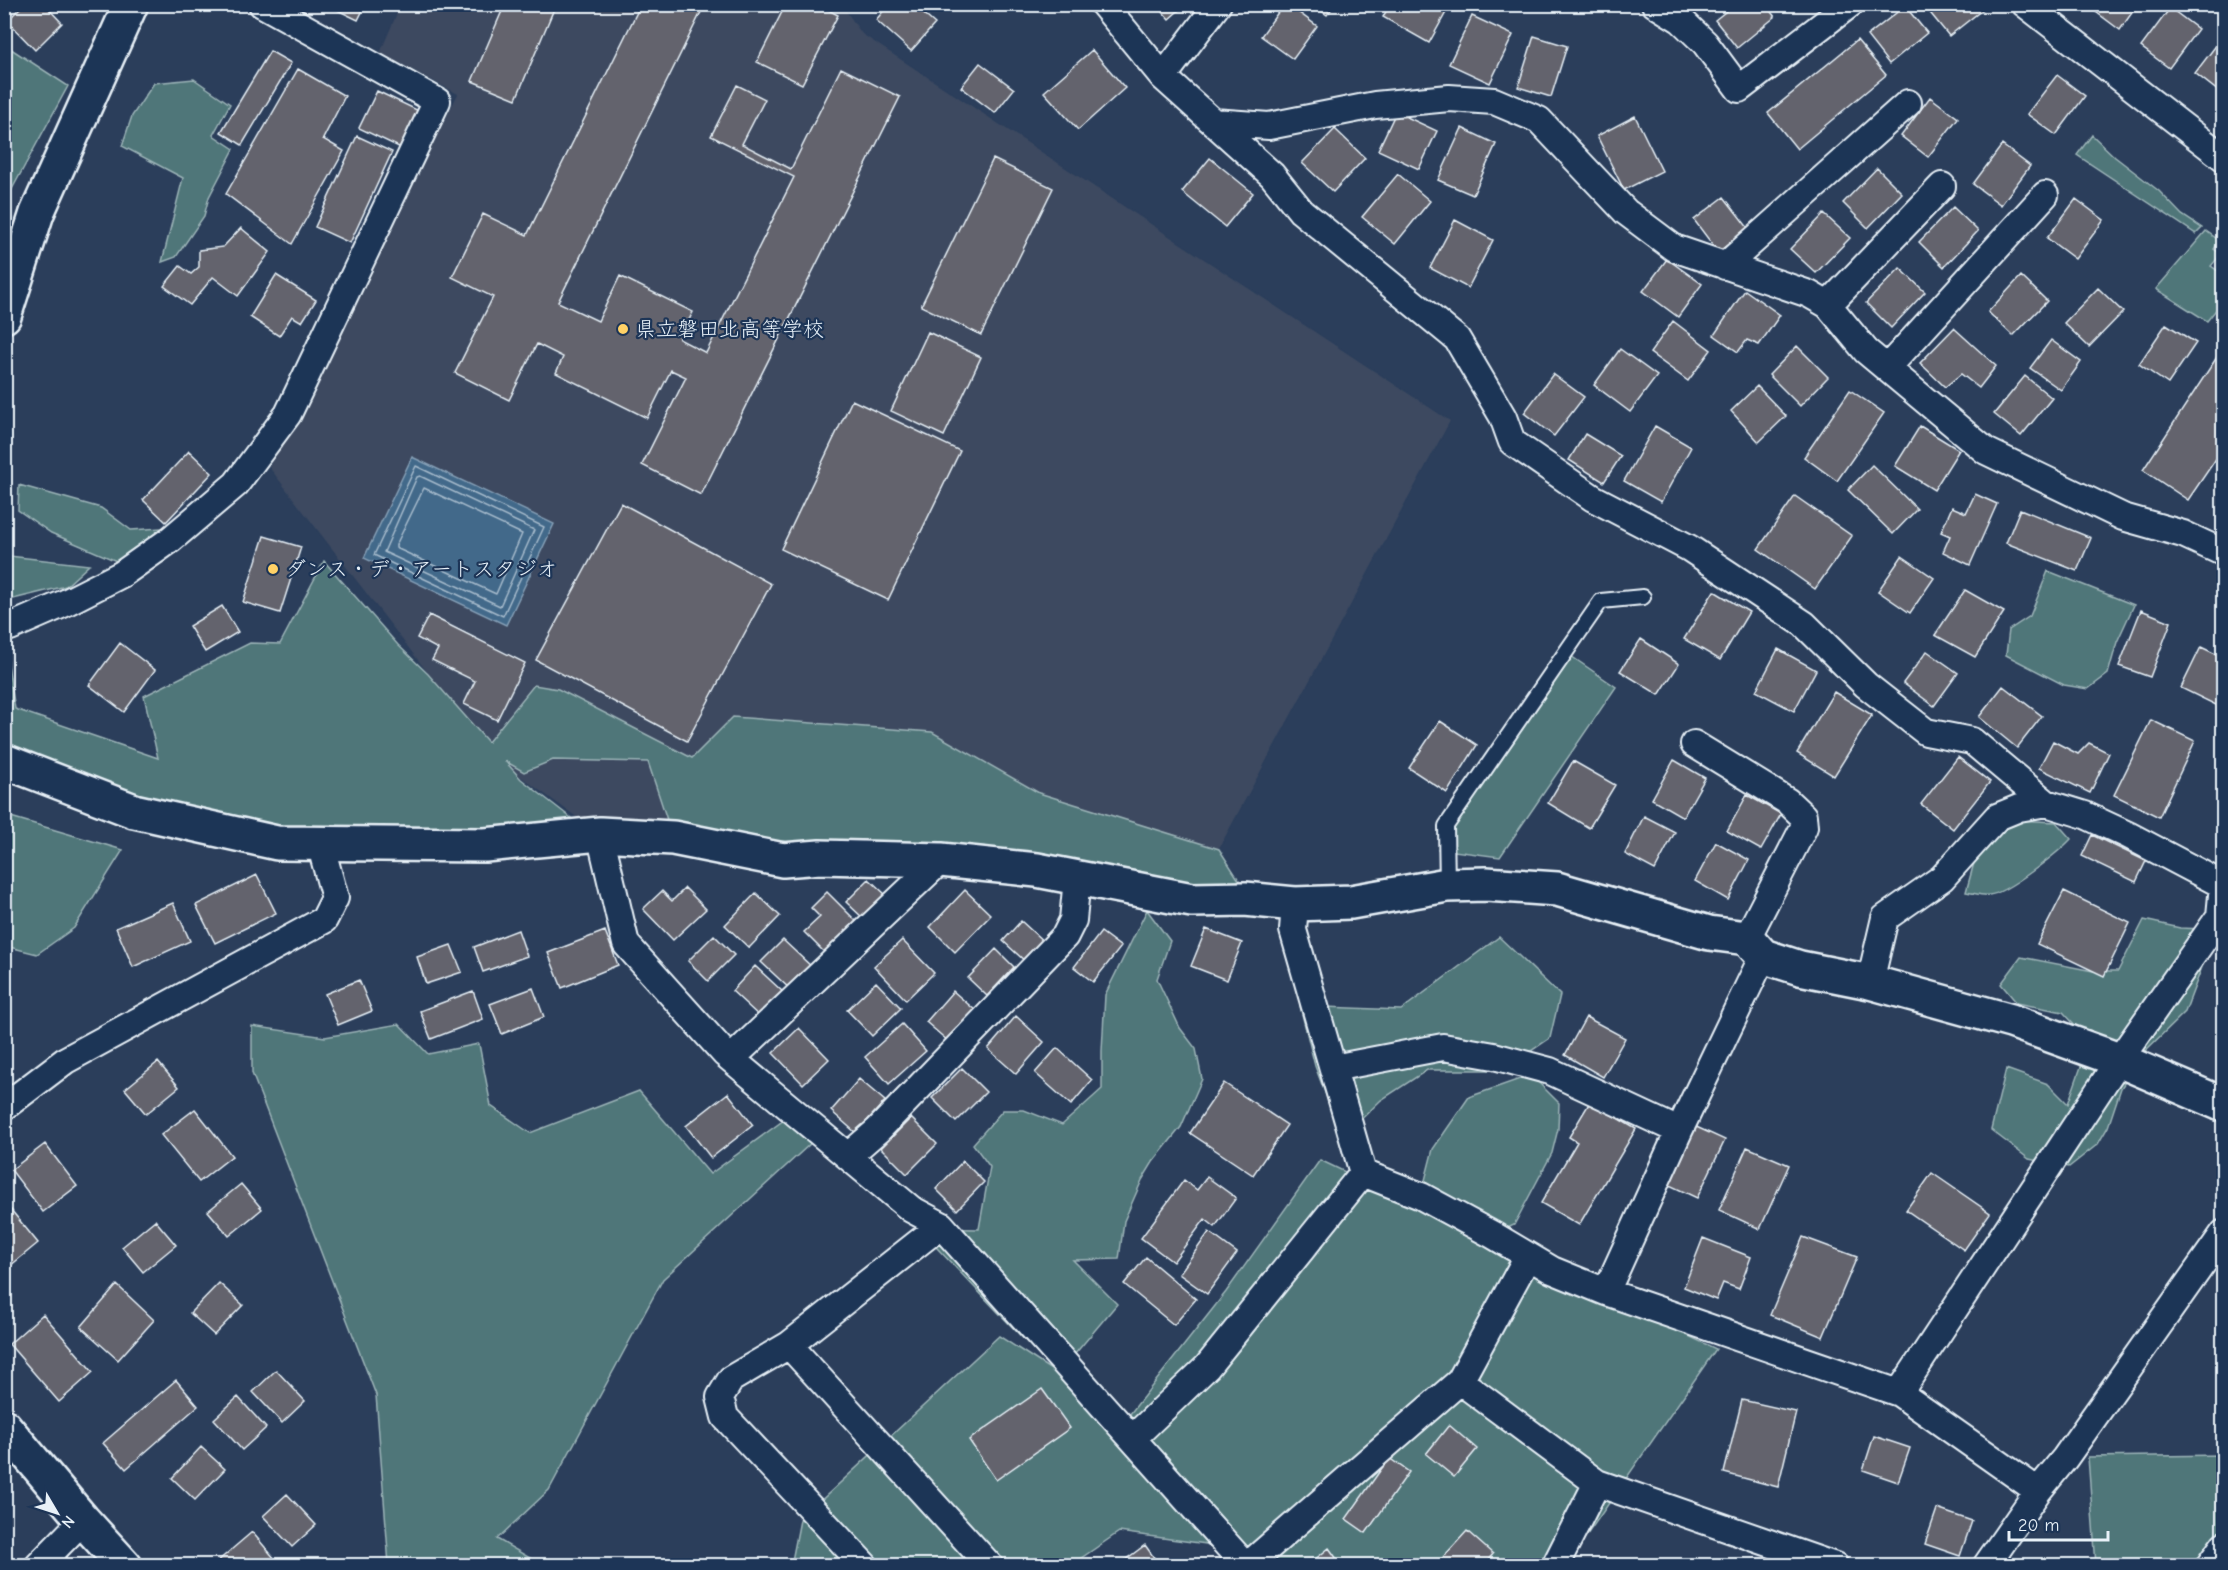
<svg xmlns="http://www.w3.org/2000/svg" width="2228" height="1570" font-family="'Comic Neue','Klee One',sans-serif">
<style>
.built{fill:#3c4960}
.green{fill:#507679;stroke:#9cb4b8;stroke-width:1.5}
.water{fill:#43698a;stroke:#859fb6;stroke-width:1.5}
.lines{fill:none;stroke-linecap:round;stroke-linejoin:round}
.shore{stroke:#a6bbcc;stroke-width:1.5}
.building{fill:#64646d;stroke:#e8f1f8;stroke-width:1.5}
.lane-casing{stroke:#e8f1f8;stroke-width:18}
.street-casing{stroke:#e8f1f8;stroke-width:30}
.secondary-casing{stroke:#e8f1f8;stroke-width:38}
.primary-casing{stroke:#e8f1f8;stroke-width:38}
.lane{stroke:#1d3557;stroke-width:14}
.street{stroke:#1d3557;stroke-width:26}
.secondary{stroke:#1d3557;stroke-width:33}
.primary{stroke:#1d3557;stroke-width:33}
.poi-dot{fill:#ffd166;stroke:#1d3557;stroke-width:2}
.labels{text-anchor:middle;stroke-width:4.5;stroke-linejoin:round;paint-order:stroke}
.poi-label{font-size:21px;fill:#e8f1f8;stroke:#1d3557;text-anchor:start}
</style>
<rect width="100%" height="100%" fill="#2b3e5b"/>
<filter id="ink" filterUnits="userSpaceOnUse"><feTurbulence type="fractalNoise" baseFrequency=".0167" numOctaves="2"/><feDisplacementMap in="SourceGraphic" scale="12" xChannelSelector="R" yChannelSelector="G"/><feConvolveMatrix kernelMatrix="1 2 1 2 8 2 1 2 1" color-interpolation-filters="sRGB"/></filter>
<g filter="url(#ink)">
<path class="built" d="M401,4L842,5L862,34L1450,421L1219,848L1245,899L600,834L492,756L269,467L458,94L380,53Z"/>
<path class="green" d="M5,45L68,86L11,191L5,195Z
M194,79L230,104L213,135L234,149L209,197L204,216L176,257L162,262L183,178L122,146L132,116L154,83Z
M2092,135L2115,157L2159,191L2182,215L2202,228L2196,234L2077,155Z
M2206,231L2220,241L2214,249L2221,254L2211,266L2224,275L2223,301L2207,321L2156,289Z
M19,485L101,508L131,530L161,528L159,546L121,563L51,533L18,510Z
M9,556L89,565L66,586L5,601V576Z
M324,561L398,645L428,674L488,742L534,685L558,689L692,758L733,717L932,732L1039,793L1219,849L1257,908L673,838L648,762L553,760L524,772L505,761L521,779L593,835L320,843L164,809L5,755L4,639L15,709L158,758L144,696L250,643L280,644Z
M2048,571L2134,605L2117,642L2108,674L2088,689L2064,685L2006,655L2009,630L2030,616Z
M1565,652L1616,687L1500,857L1438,849Z
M4,815L123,850L74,928L37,954L5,946Z
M2016,820L2056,822L2071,839C2059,852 2006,894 1989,895C1982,896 1973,893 1966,892L1977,852Z
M1147,910L1170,941L1157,979L1180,1028L1196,1049L1202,1079L1181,1127L1153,1162L1142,1180L1124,1221L1119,1259L1073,1260L1117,1304L1058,1374L1126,1419L1226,1292L1320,1160L1716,1349L1566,1565H1233L1221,1546L1119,1532L1071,1565L791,1566L800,1520L999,1336L1056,1373L918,1228L979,1229L990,1167L973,1144L1003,1110H1024L1062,1125L1102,1089V1051L1105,995Z
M2144,920L2180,928L2204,929L2207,954L2185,1012L2144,1052L2121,1088L2108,1127L2098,1144L2069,1167L2029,1159L1991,1130L2006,1069L2048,1084L2068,1104L2090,1041L2063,1012L2017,1003L2001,984L2021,957L2093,971H2118Z
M1499,937L1560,995L1550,1038L1503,1070H1427L1381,1100L1342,1138L1315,1066L1300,1006L1401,1010Z
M399,1024L428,1054L479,1044L491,1106L530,1133L639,1091L710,1174L784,1120L811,1143L663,1279L549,1490L497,1539L542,1565H389L376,1395L252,1073V1026L325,1037Z
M1531,1075L1559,1103L1558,1129L1552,1153L1514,1225L1493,1235L1421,1196L1433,1149L1469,1097Z
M2223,1455V1565H2096L2088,1457Z"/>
<path class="water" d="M412,457L554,524L506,625L364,558Z"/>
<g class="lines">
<path class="shore" d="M416,466L544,527L503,616L374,555Z
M420,476L534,530L500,606L384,552L417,477Z
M424,488L522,534L496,594L396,548V545Z"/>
</g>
<path class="building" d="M24,4H44L62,23L35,50L7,21Z
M325,4H366L358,20Z
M505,4H556L516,99L472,81Z
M641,4H705L558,302L598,321L620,276L693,312L679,339L706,353L794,177L711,136L737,85L765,99L742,144L791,169L841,68L900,97L701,495L642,465L686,377L671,370L647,418L556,373L563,357L537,344L509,400L455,373L493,297L452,277L483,214L527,235Z
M786,4H817L838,15L802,84L757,62Z
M889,4H912L935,24L911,51L876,20Z
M1156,4H1186L1169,19Z
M1284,4H1287L1317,26L1293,59L1261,36Z
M1312,4H1335L1327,15Z
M1390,4H1444L1449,7L1429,43L1383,17Z
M1735,4H1765L1775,17L1737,48L1715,20Z
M1932,4H1986L1987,6L1949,36L1927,9Z
M2095,4H2138L2120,30L2092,9Z
M1905,6L1927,33L1889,64L1867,36Z
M2170,8L2198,29L2169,68L2141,47Z
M1472,16L1513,35L1490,83L1449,64Z
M2224,35V94L2223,95L2195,73Z
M1534,36L1567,46L1551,97L1518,87Z
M1857,40L1886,75L1797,149L1768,113Z
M1092,50L1125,88L1078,130L1044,92Z
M270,51L291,63L242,145L221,132Z
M980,63L1014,89L995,113L961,87Z
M298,69L345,96L323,139L344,151L292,244L226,194Z
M2057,75L2085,96L2056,135L2027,114Z
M377,91L419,111L401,148L359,128Z
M1930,97L1958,118L1928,157L1901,136Z
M1396,112L1437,131L1419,169L1378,150Z
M1635,116L1662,171L1624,190L1597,136Z
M1462,128L1496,144L1473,195L1438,180Z
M1335,129L1365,158L1333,192L1302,163Z
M357,136L392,152L350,243L315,227Z
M2002,145L2030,166L2001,205L1973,184Z
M1210,158L1253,193L1225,227L1182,192Z
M993,159L1053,188L981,335L921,306Z
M1877,168L1902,193L1868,228L1843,203Z
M1398,174L1430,201L1395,244L1362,217Z
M1724,197L1749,229L1718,252L1694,220Z
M2076,199L2104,220L2075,259L2047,238Z
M1953,207L1978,231L1944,267L1919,242Z
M1824,214L1850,238L1816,273L1790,249Z
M1455,220L1493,240L1468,288L1430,268Z
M241,228L270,252L238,296L213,277L190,305L164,286L180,266L191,274L199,267V250L223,247Z
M1667,259L1702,284L1678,317L1643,291Z
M1900,268L1925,292L1891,328L1866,303Z
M276,275L316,300L302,322L292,316L279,336L250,317Z
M2021,276L2047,301L2013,336L1988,312Z
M2098,288L2123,312L2089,347L2064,323Z
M1745,290L1780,315L1759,345L1747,340L1738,352L1714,335Z
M1673,321L1711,350L1688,381L1650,353Z
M2166,324L2196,343L2168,384L2139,364Z
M1954,328L1996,366L1979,388L1961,374L1945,387L1920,363Z
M928,332L981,357L944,436L891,411Z
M2051,340L2081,362L2061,390L2030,368Z
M1797,346L1828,377L1800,406L1769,375Z
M1620,349L1657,376L1630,412L1594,385Z
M2217,357L2224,361V447L2188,500L2143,470Z
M1553,374L1584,397L1554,436L1524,413Z
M2025,376L2052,398L2021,436L1994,414Z
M1757,386L1786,416L1759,442L1731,411Z
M1850,390L1884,413L1837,481L1804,457Z
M852,400L960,451L888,600L781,549Z
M1655,426L1691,447L1661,502L1624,481Z
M1920,426L1959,450L1934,490L1895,466Z
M1585,434L1621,456L1604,482L1569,460Z
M189,451L212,473L166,522L143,500Z
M1872,465L1917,509L1893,534L1848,490Z
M1975,494L1997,504L1970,565L1943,552L1950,536L1941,532L1952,507L1966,513Z
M1795,496L1852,536L1815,589L1758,549Z
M621,503L771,584L687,741L536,660Z
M2020,509L2091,538L2077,571L2006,543Z
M264,536L301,547L280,613L243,602Z
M1902,556L1934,578L1910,613L1878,591Z
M1965,590L2004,612L1975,657L1935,635Z
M1714,591L1749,612L1720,660L1684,639Z
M222,606L238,632L205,652L189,626Z
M2141,610L2171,622L2150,677L2119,666Z
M429,615L525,663L497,720L464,704L475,681L432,660L438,649L417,638Z
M1641,639L1679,664L1659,695L1620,671Z
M120,643L155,670L124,712L89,685Z
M2201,647L2224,658V693L2218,706L2181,688Z
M1778,649L1816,670L1794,711L1756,691Z
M1927,651L1958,673L1934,706L1903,683Z
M2003,686L2042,716L2017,748L1979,717Z
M1834,692L1872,715L1834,776L1797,753Z
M2151,720L2195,741L2159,817L2114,795Z
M1440,721L1477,745L1447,793L1409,768Z
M2053,741L2078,754L2089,743L2109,753L2090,793L2039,768Z
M1958,757L1990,782L1953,829L1921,804Z
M1674,760L1705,778L1683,817L1652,799Z
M1573,761L1615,785L1589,828L1548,803Z
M1747,795L1781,814L1761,850L1727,831Z
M1644,816L1675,832L1655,870L1625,854Z
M2092,835L2146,861L2136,882L2082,856Z
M1716,842L1749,860L1728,900L1695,881Z
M257,875L276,913L215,943L196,905Z
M869,879L887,896L864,919L846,902Z
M685,888L706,909L673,940L643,909L662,891L672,901Z
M965,890L991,915L955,952L930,927Z
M2064,891L2130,923L2104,976L2037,944Z
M827,892L858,923L826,954L804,932L820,917L811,908Z
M756,893L780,916L749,948L725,925Z
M173,903L190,941L133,967L116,928Z
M1021,921L1045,943L1027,963L1003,941Z
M1206,929L1242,943L1227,980L1191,966Z
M518,930L527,956L483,972L474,947Z
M605,931L618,965L562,988L548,953Z
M1101,932L1121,947L1093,982L1074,967Z
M714,935L734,955L708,981L688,961Z
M783,940L813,968L791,990L761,962Z
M902,940L934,973L906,1000L874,966Z
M451,945L462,972L426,984L417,957Z
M996,949L1014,967L987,996L968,978Z
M755,966L783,992L760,1017L732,991Z
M359,980L372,1011L338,1025L325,994Z
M876,982L901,1008L872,1036L847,1010Z
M533,988L544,1017L502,1034L490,1004Z
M473,991L483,1019L431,1039L420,1011Z
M953,991L976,1011L949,1042L926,1022Z
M1016,1016L1044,1042L1016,1074L988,1049Z
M1586,1017L1625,1038L1603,1077L1565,1055Z
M902,1024L926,1051L889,1084L865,1057Z
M799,1028L829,1059L803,1084L773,1053Z
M1057,1048L1092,1080L1071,1105L1035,1073Z
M158,1062L179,1087L146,1114L125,1089Z
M962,1068L986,1092L956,1122L932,1098Z
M859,1079L885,1101L856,1133L831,1111Z
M1224,1083L1287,1125L1253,1175L1190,1133Z
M728,1093L753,1125L711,1158L686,1126Z
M1590,1102L1636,1129L1579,1225L1541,1203L1577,1142L1569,1137Z
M195,1109L232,1156L199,1182L161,1135Z
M911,1118L937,1144L907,1174L881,1148Z
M1692,1125L1725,1140L1697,1198L1665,1183Z
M45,1144L77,1186L43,1212L11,1170Z
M1747,1147L1789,1165L1760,1229L1719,1210Z
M963,1161L984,1182L957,1210L936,1189Z
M1932,1173L1990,1213L1964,1250L1906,1210Z
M1207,1177L1236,1198L1215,1227L1205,1219L1173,1262L1141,1238L1184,1180L1197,1190Z
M241,1184L262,1209L229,1236L208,1211Z
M11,1210L38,1243L4,1271V1215Z
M155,1220L176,1245L143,1272L122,1247Z
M1209,1232L1237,1253L1207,1294L1179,1274Z
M1803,1237L1857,1257L1823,1337L1770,1315Z
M1703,1238L1751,1257L1739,1289L1723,1283L1716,1300L1684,1287Z
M1146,1257L1196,1299L1174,1325L1124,1284Z
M219,1283L243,1305L214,1335L190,1313Z
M117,1285L154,1320L118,1360L81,1327Z
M43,1314L93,1372L59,1402L9,1344Z
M276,1370L305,1401L282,1423L253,1392Z
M176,1380L198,1406L126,1469L103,1443Z
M1042,1389L1070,1428L996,1480L969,1440Z
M238,1397L266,1428L242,1450L214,1419Z
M1742,1400L1796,1412L1778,1487L1724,1473Z
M1449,1425L1477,1449L1454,1477L1426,1454Z
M1874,1436L1910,1448L1898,1482L1863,1470Z
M201,1447L225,1469L195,1500L172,1478Z
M1389,1458L1409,1472L1366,1533L1346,1519Z
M287,1494L316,1525L292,1547L263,1516Z
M1937,1509L1972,1521L1960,1556L1925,1544Z
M1467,1531L1493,1554L1483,1566H1435Z
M252,1532L281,1566H222L218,1561Z
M1145,1545L1160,1566H1117Z
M1329,1548L1342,1566H1307Z"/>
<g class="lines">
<g class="lane-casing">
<path id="lane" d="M1447,885L1446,826L1601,601L1643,597"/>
</g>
<g class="street-casing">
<path id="street" d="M1103,4L1163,77L1272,175L1301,211L1457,339L1503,417L1512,442L1593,498L1689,548L1804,624L1866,685L1926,732L1972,741L2046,803
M1655,4L1681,20L1705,43L1739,89L1850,4
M2025,4L2224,158
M1163,77L1218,4
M1213,122L1269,126L1375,105L1449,98L1494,101L1539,120L1626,212L1674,248L1809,294L1828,305L1866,351L1986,451L2123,517L2183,534L2224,553
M1725,266L1908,103
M1828,305L1942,186
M1887,368L2045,195
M10,627L63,604L122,574L170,540L236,484L288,414L437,101L262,4
M1694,744L1787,801L1803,816L1804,827L1747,938
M600,834L626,944L725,1054L911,1209L941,1225L1246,1566
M1295,904L1293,930L1363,1173L1421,1196L1493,1235L1552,1270L1606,1292L1899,1393L2038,1491L2065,1458L2224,1233
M1870,982L1885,918L1942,878L1997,817L2019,808L2046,803L2085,815L2128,835L2223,885L2220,916L2119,1060L1899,1393
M731,1059L941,860
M1333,1068L1443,1047L1494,1056L1550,1071L1679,1131
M4,1107L66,1060L324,920L335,898L320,843
M848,1156L878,1130L1065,936L1073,920L1077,878
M941,1225L789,1345L990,1566
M1606,1292L1679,1131L1763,956
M789,1345L731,1379L720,1397L725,1417L865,1566
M1460,1381L1597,1483L1835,1566
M1133,1438L1207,1367L1363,1173
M38,1566L83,1520
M1247,1566L1460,1381L1528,1256
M1555,1566L1597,1483
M1986,1566L2038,1491
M2209,1566L2224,1545"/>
</g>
<g class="secondary-casing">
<path id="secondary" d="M4,316L37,213L131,4
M4,761L134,811L277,843L485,845L600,834L673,838L783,860L820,857L941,860L1037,870L1192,900L1245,899L1295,904L1351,902L1447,885L1486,884L1557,889L1709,933L1747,938L1763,956L1800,968L1870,982L2011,1021L2119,1060L2224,1105"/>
</g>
<g class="primary-casing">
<path id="primary" d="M4,1426L83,1520L125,1566"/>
</g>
<use href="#lane" class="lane"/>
<use href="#street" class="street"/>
<use href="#secondary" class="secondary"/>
<use href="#primary" class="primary"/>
</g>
</g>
<g class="poi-dot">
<circle cx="623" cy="329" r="6"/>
<circle cx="273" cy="569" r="6"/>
</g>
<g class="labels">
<g class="poi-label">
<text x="635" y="336">県立磐田北高等学校</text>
<text x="285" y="576">ダンス・デ・アートスタジオ</text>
</g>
</g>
<rect width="2228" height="1570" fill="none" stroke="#1d3557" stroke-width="24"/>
<rect x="12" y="12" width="2204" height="1546" fill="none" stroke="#e8f1f8" stroke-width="2" filter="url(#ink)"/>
<g transform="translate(57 1513) rotate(129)" stroke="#1d3557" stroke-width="4.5" paint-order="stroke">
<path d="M0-4.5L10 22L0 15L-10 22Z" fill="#e8f1f8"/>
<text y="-9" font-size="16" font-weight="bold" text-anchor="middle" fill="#e8f1f8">N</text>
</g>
<path d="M2009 1531v9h99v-9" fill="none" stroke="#e8f1f8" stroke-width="3"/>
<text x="2018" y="1531" font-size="18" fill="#e8f1f8" stroke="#1d3557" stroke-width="4.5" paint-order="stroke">20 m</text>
</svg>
